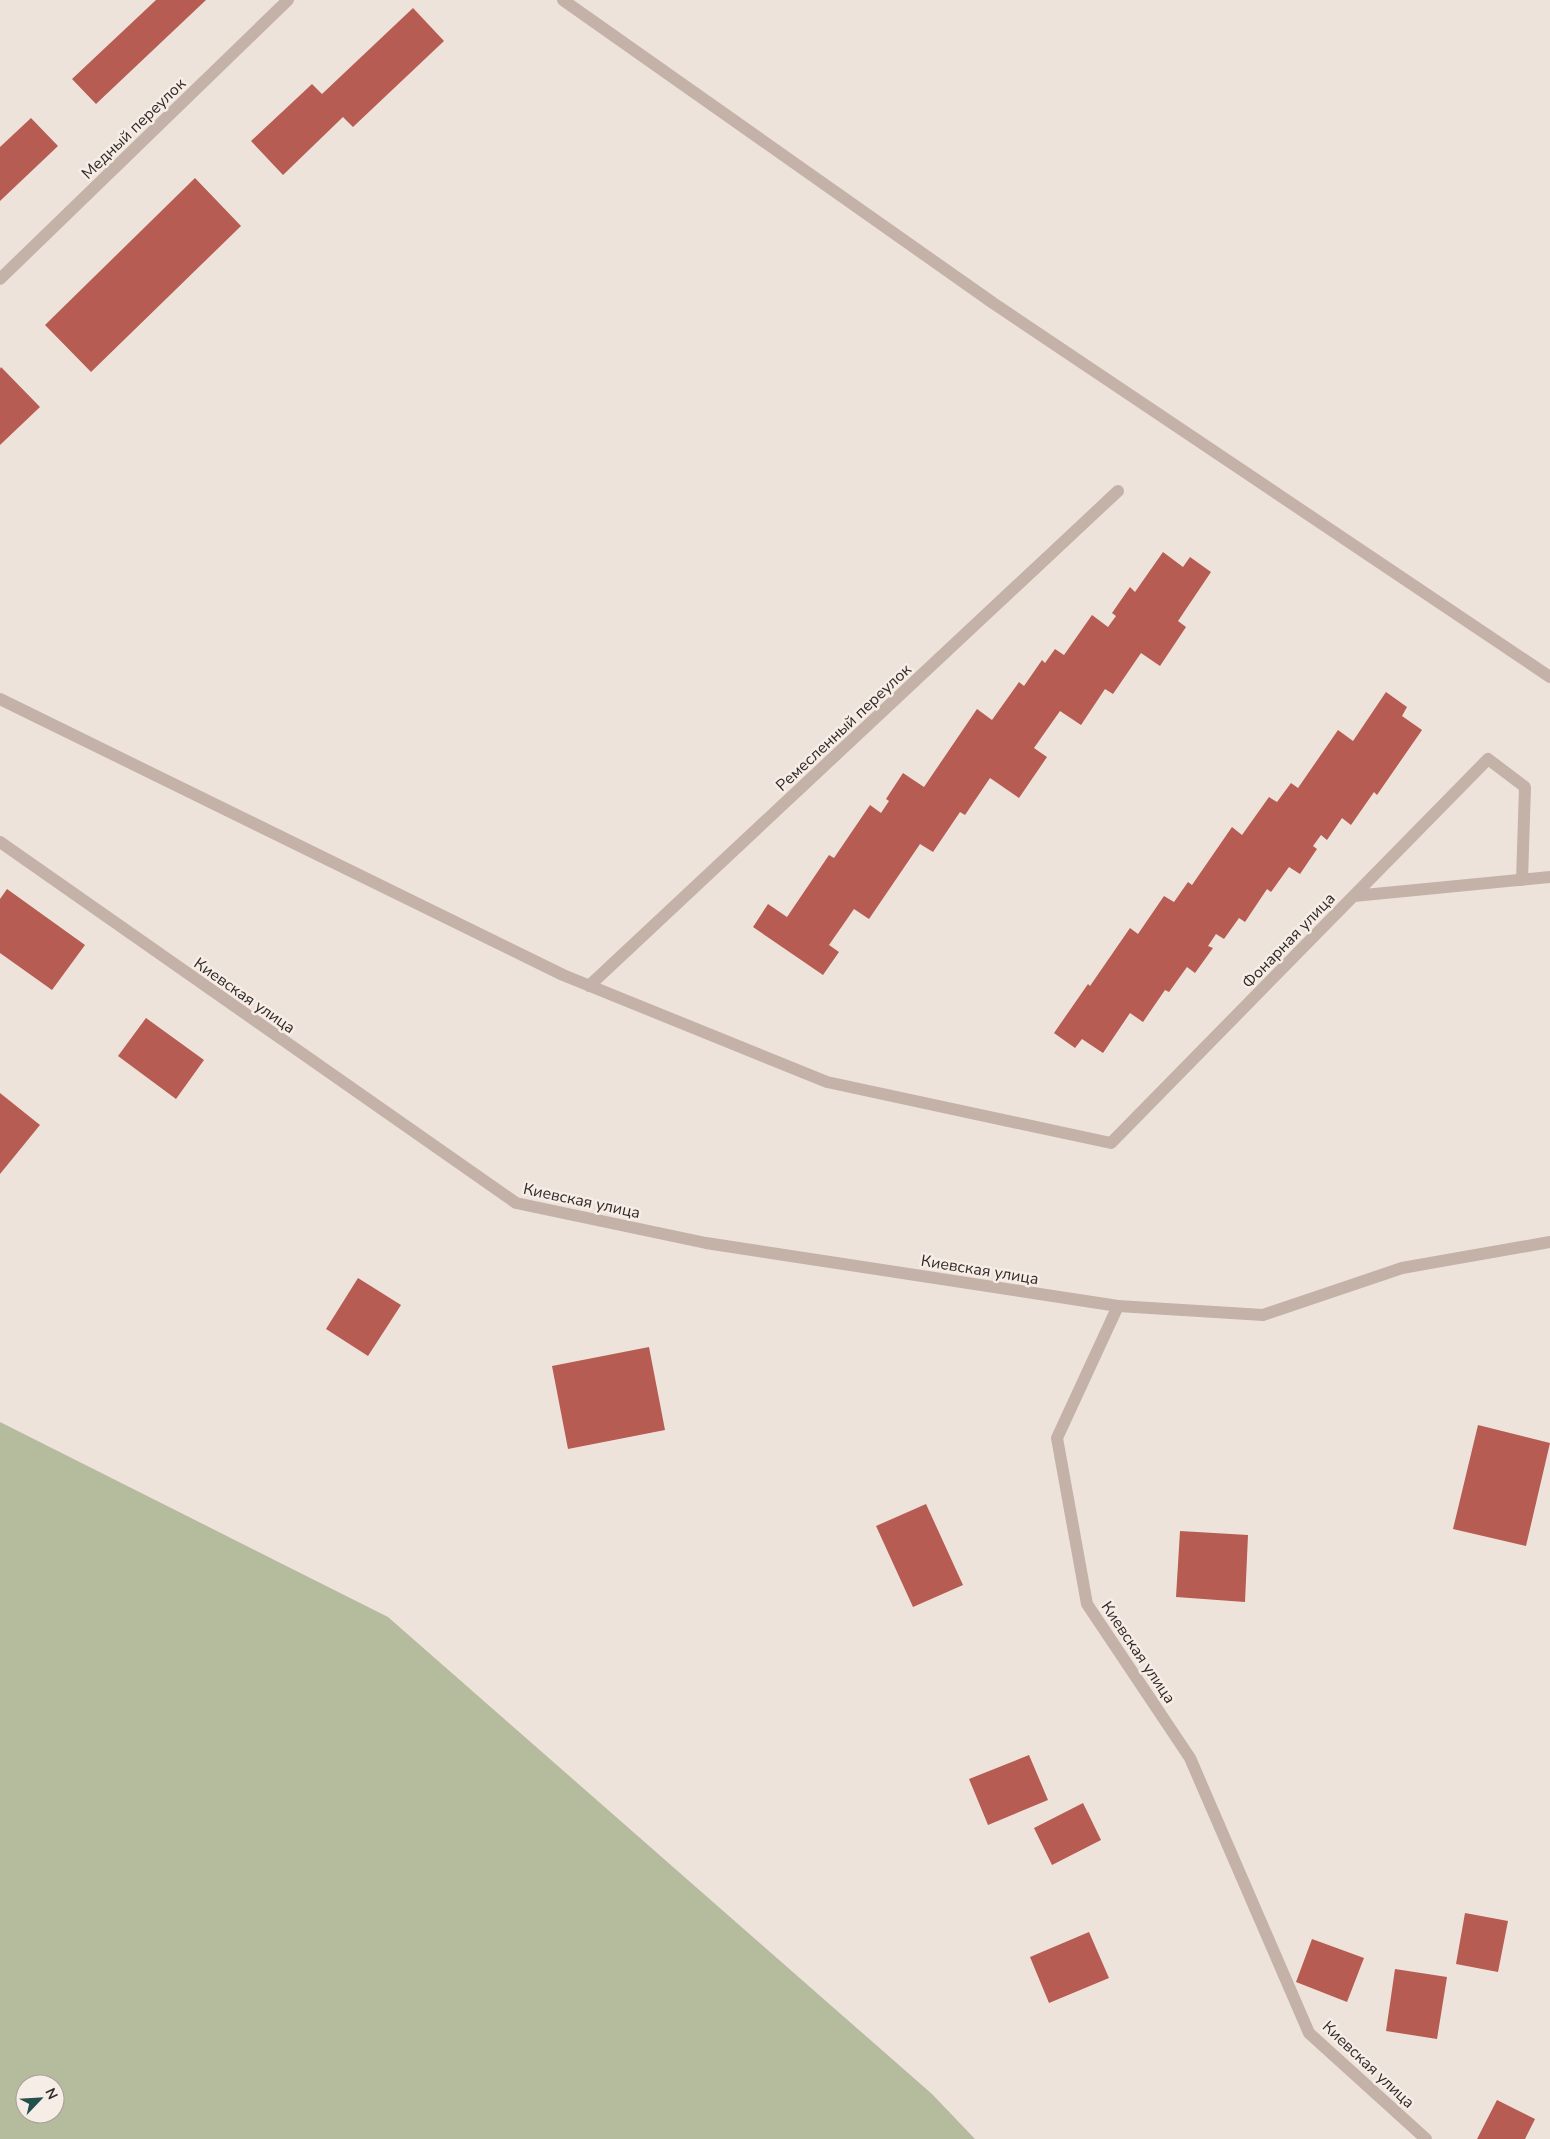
<svg xmlns="http://www.w3.org/2000/svg" width="1550" height="2139" font-family="'Nunito Sans',sans-serif">
<style>
.green{fill:#b5bb9d;fill-rule:evenodd}
.building{fill:#b65c52}
.lines{fill:none;stroke-linecap:round;stroke-linejoin:round}
.lane{stroke:#c4b2a9;stroke-width:12}
.street{stroke:#c4b2a9;stroke-width:12}
.labels{text-anchor:middle;stroke-width:5;stroke-linejoin:round;paint-order:stroke}
.street-label{font-size:16px;fill:#332a28;stroke:#f6ede7}
</style>
<rect width="100%" height="100%" fill="#eee3db"/>
<path class="green" d="M0,1422L388,1617L932,2094L975,2139H0ZM25,2084H55V2114H25Z"/>
<path class="building" d="M156,0H206L96,104L72,79Z
M413,8L444,41L353,127L343,117L283,175L251,141L312,84L322,94Z
M31,118L58,146L0,201V147Z
M195,178L241,226L91,372L45,325Z
M1,367L40,407L0,445V369Z
M1163,552L1183,567L1190,557L1211,572L1178,621L1186,627L1160,666L1141,653L1113,694L1105,689L1081,725L1060,711L1034,748L1047,757L1019,798L990,778L965,815L960,812L933,852L920,844L869,919L854,909L829,945L839,952L823,975L753,927L768,904L787,917L829,855L834,858L870,805L881,813L889,801L886,799L903,773L924,787L977,709L992,720L1019,682L1024,686L1042,660L1045,663L1055,649L1064,655L1092,615L1108,627L1116,616L1112,613L1130,587L1135,592Z
M1386,692L1407,707L1402,716L1422,730L1377,795L1374,792L1351,825L1342,818L1327,840L1321,835L1313,846L1317,849L1300,874L1289,867L1271,892L1267,889L1245,922L1239,918L1224,939L1216,934L1208,946L1213,948L1195,973L1187,967L1169,992L1165,990L1143,1022L1130,1013L1103,1053L1082,1039L1075,1048L1054,1033L1088,984L1090,986L1130,928L1138,934L1164,896L1174,902L1188,882L1192,885L1232,827L1242,835L1269,797L1277,802L1291,783L1298,788L1338,730L1353,741Z
M7,889L85,945L52,990L0,953V899Z
M146,1018L204,1060L176,1099L118,1056Z
M0,1093L40,1125L0,1174Z
M358,1278L401,1305L368,1356L326,1329Z
M649,1347L665,1430L568,1449L552,1366Z
M1478,1425L1550,1443L1526,1546L1453,1529Z
M926,1504L963,1585L913,1607L876,1526Z
M1180,1531L1248,1535L1245,1602L1176,1597Z
M1029,1755L1048,1800L988,1825L969,1779Z
M1083,1803L1101,1840L1052,1865L1034,1828Z
M1465,1913L1508,1921L1498,1972L1456,1964Z
M1089,1932L1109,1978L1049,2003L1030,1957Z
M1312,1939L1364,1958L1347,2002L1296,1982Z
M1395,1969L1447,1977L1437,2039L1386,2031Z
M1497,2100L1535,2119L1525,2139H1477Z"/>
<g class="lines">
<path class="lane" d="M1118,1306L1263,1315L1402,1268L1550,1242"/>
<path class="street" d="M563,0L993,303L1550,677
M0,279L288,0
M0,699L563,975L827,1082L1111,1143L1488,759L1525,787L1522,880
M0,842L516,1203L706,1243L1118,1306L1057,1438L1087,1604L1190,1758L1309,2033L1426,2139
M1354,896L1550,877
M589,986L1118,491"/>
</g>
<g class="labels">
<g class="street-label">
<text transform="translate(133 128) rotate(-44)" y="6">Медный переулок</text>
<text transform="translate(843 727) rotate(-43)" y="6">Ремесленный переулок</text>
<text transform="translate(1288 940) rotate(-46)" y="6">Фонарная улица</text>
<text transform="translate(245 995) rotate(35)" y="6">Киевская улица</text>
<text transform="translate(582 1200) rotate(12)" y="6">Киевская улица</text>
<text transform="translate(980 1269) rotate(9)" y="6">Киевская улица</text>
<text transform="translate(1139 1652) rotate(56)" y="6">Киевская улица</text>
<text transform="translate(1369 2064) rotate(43)" y="6">Киевская улица</text>
</g>
</g>
<g transform="translate(40 2099) rotate(65)"><circle r="24" fill="#f6ede7" stroke="#a89f9b"/>
<path d="M0-4L9 19L0 12L-9 19Z" fill="#234f4c"/>
<text y="-8" font-size="14" font-weight="bold" text-anchor="middle" fill="#332a28">N</text>
</g>
</svg>
